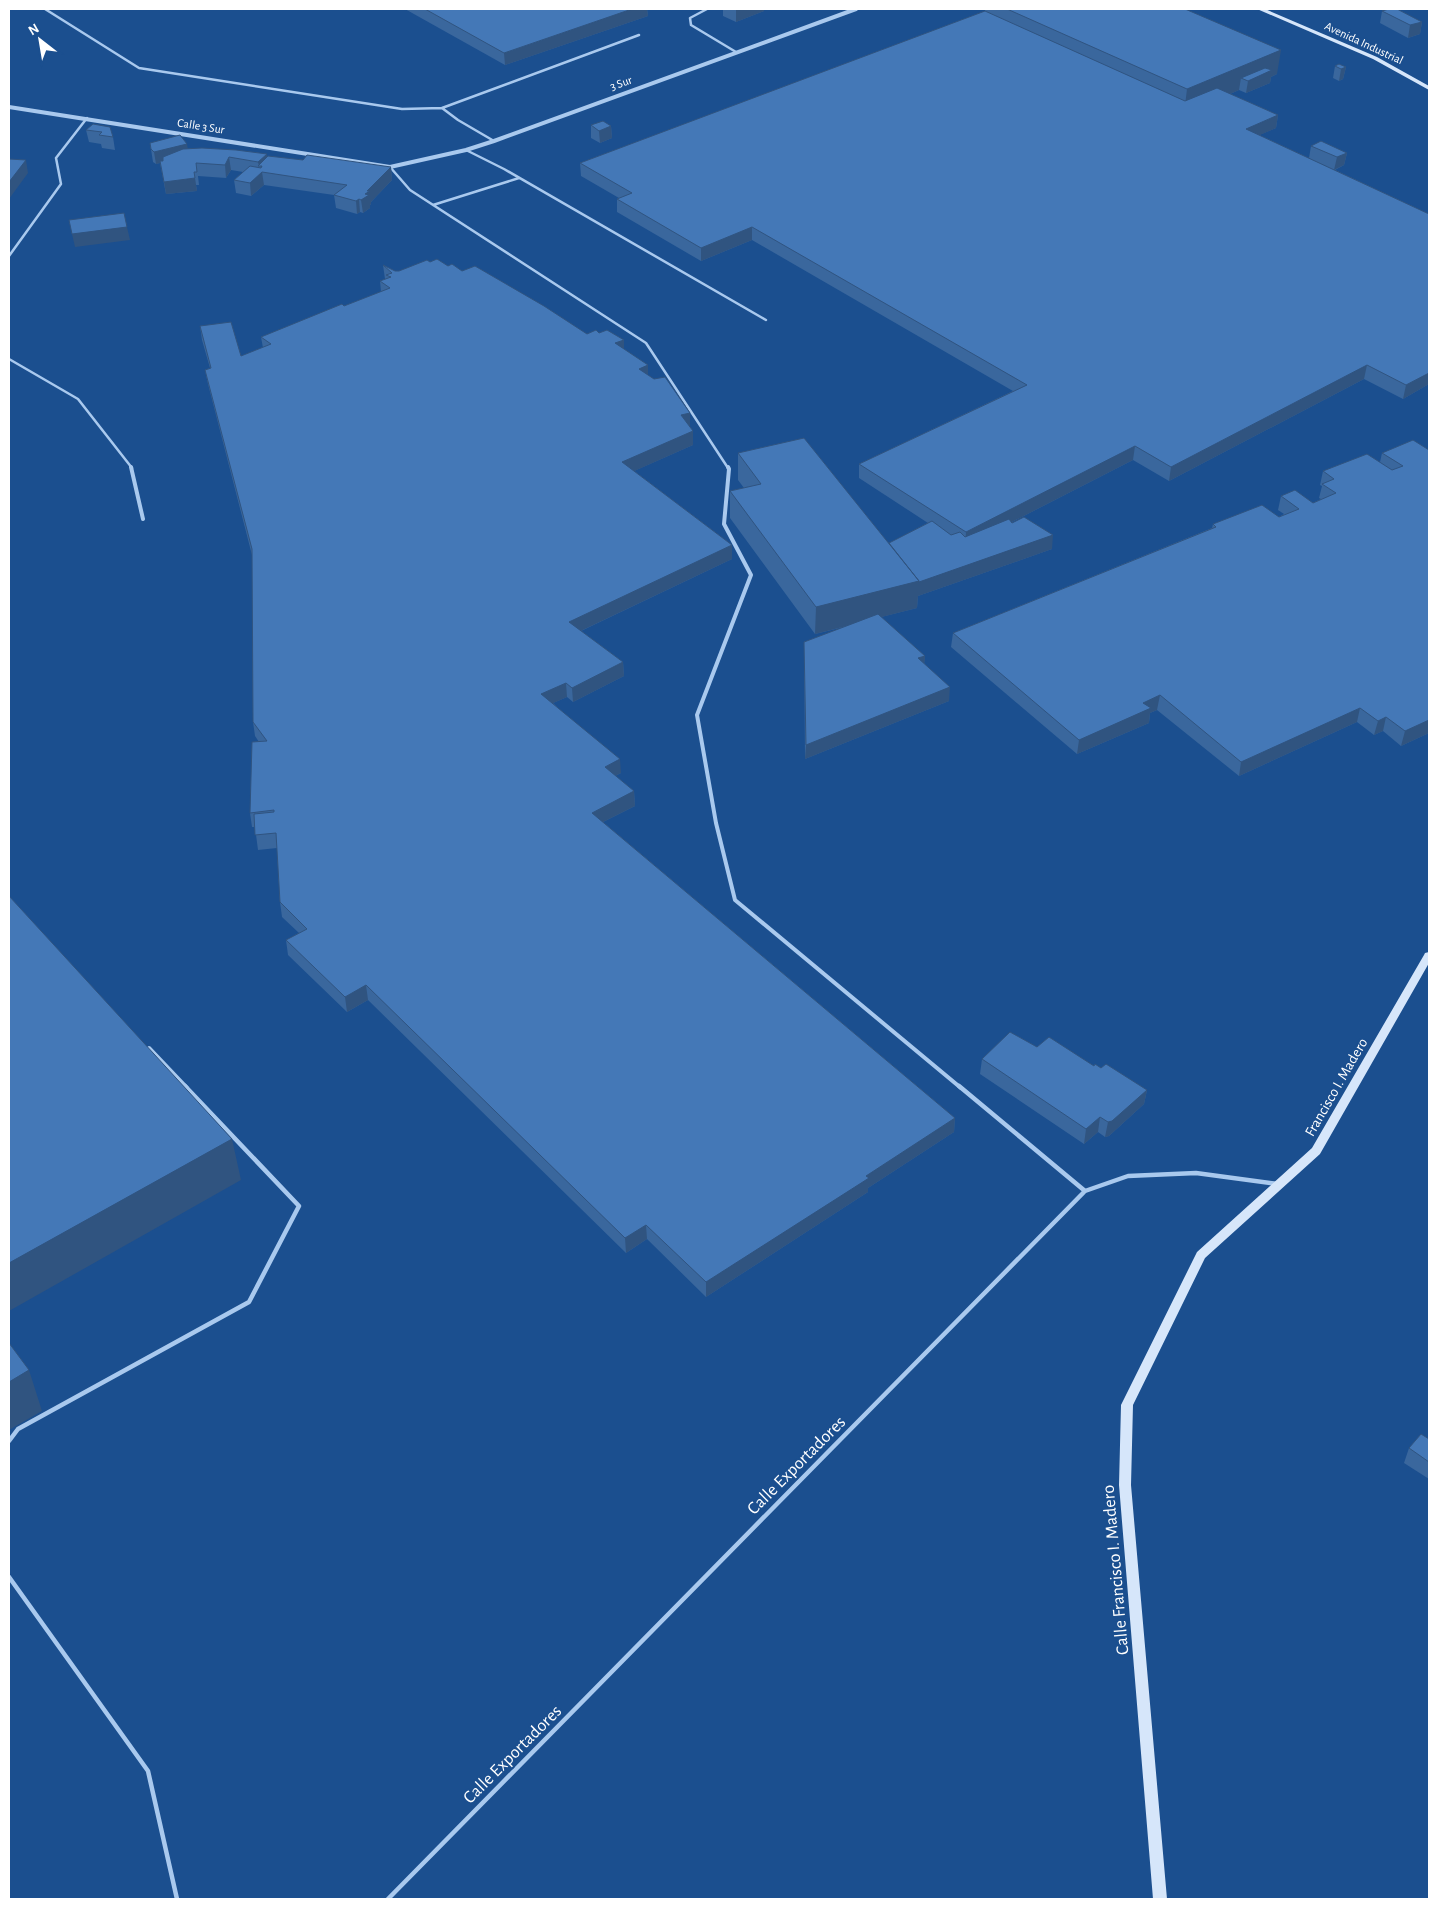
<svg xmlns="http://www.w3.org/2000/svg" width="1438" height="1908" font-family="'Alegreya Sans',sans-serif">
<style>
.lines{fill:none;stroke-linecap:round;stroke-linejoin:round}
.lane-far2{stroke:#a9c9ee;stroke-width:2.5}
.lane-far1{stroke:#a9c9ee;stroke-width:4}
.lane{stroke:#a9c9ee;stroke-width:4.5}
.street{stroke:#a9c9ee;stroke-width:4}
.secondary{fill:#d6e6fa;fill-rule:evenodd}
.wall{fill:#3a679d}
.shaded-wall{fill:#305480}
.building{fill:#4478b7;stroke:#305480}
.labels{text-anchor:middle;stroke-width:4;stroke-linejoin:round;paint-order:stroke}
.far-street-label{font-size:12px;fill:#fff;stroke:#1b4f8f}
.street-label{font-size:15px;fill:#fff;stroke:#1b4f8f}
.near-street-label{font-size:18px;fill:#fff;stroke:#1b4f8f}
</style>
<rect width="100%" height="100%" fill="#1b4f8f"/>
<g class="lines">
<path class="lane-far2" d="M45,9L139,68L402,109L442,108L458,120L494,141
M707,9L690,18L691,25L736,52
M442,108L639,35
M466,150L504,169L766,320
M390,167L410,190L646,343L728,468
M433,205L519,178
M9,256L61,184L56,158L87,118
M9,359L78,399L132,468"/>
<path class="lane-far1" d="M131,467L143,519
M728,467L729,469L724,524L751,575L697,715L716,823L735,900L961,1088
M149,1048L187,1088"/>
<path class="lane" d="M959,1086L1085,1191
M9,1441L18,1429L249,1302L299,1206L185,1086
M9,1577L148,1771L177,1899
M388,1899L1085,1191L1128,1176L1196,1173L1278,1184"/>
<path class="street" d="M9,107L390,167L466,150L494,141L856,9"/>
<path class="secondary" d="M1257,9H1265L1377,57L1429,86V90L1373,59Z
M1429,952V963L1320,1154L1205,1258L1133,1405L1131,1485L1167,1899H1153L1119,1485L1121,1405L1197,1252L1312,1148L1424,955L1425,953Z"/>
</g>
<path class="wall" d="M405,9H647L648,16L505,65Z
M723,9H764V11L736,22L723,16Z
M985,9H1185L1277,74L1271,77L1270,83L1246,93L1239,90L1230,94L1278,115L1276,128L1259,135L1309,158L1311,146L1347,153L1344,165L1335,170L1429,214V384L1403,399L1364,379L1169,481L1133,460L1012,522L1052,549L918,596L917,608L881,617L925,656L924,663L949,701L805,759L804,642L844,627L815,634L730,518V491L744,488L738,480V453L889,543L928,523L859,478V464L1013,391L752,240L701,261L617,212V199L619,198L581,176L580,163L985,11Z
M1382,11L1422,22L1420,34L1408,38L1380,23Z
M1335,66L1346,67L1343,79L1339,81L1333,78Z
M93,124L113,137L115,150L102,148L101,144L89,142L86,130Z
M591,125L611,126L612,138L600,143L591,138Z
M150,143L188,149L303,160L391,167L392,180L371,202V204L370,205V208L363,213L360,212L357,214L336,208L334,195L264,185L251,196L236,193L234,180L243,172L231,170L226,178L198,176L199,185H196L197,191L166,194L160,163L156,164L153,162Z
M430,262L448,266L462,271L587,334L599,333L624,340V349L648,375L690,413V427L693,431V445L634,471L732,545V559L581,631L623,662L624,676L573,702L567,697L553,703L621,773L615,776L634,791L635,806L603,822L955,1118L954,1132L868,1188V1192L706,1297L647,1239L626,1253L368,1000L347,1012L288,955L286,940L299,933L282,917L280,902L277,848L258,850L255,827H252L250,813L259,742L255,736L253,722L252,555L208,384L205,370L210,368L202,340L200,326L241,356L263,348L261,337L381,292L380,281L385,279L383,265L395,271H399Z
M1429,450V733L1401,746L1383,731L1374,735L1357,722L1239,776L1157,710L1150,713L1149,723L1077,754L951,647L953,633L1212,528L1213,524L1279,517L1284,514L1278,510L1281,496L1313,503L1321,499L1319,498L1322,486L1320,485L1323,471L1380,462L1382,453Z
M1037,1047L1101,1068L1147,1090L1144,1104L1109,1136L1105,1137L1098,1132L1084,1144L980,1074L982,1059Z
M1429,1439V1479L1404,1463L1409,1448Z"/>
<path class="shaded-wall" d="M632,9H647L648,16L505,65L504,53Z
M738,9H764V11L736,22V10Z
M1422,22L1420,34L1408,38L1410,25Z
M1281,50L1277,74L1271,77L1270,83L1246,93L1248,81L1241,78L1239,90L1184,114L1187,89Z
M1346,67L1343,79L1339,81L1341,69Z
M1278,115L1276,128L1244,142L1246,129Z
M611,126L612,138L600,143L599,131Z
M187,144L189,156L156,164L154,152Z
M1347,153L1344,165L1334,170L1337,157Z
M267,154L269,167L259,166L258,162Z
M229,157L231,170L226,178L225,165Z
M26,160L28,173L9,199V182Z
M391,167L392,180L371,202V204L370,205V208L363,213L361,200L367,191Z
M262,172L264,185L251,196L250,183Z
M195,178L197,191L166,194L164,182Z
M359,199L360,212L357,214L356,201Z
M127,227L130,240L75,247L72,234Z
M752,227V240L701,261V248Z
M624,340V354L615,343Z
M648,365V379L639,369Z
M1367,365L1364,379L1169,481L1171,467Z
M1429,373V384L1403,399L1406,385Z
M690,413V427L681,415Z
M693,431V445L623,476L622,462Z
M1135,446L1133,460L965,546L966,532Z
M1053,535L1052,549L918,596L917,608L815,634L816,607Z
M732,545V559L570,636L569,622Z
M925,656L924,670L918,658Z
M623,662L624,676L573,702L572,688Z
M566,683L567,697L542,708L541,694Z
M950,687L949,701L805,759L806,745Z
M1160,695L1157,710L1150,713L1149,723L1077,754L1079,740L1143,703Z
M1360,708L1357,722L1239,776L1241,762Z
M1386,717L1383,731L1374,735L1378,721Z
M1429,720V733L1401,746L1405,731Z
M620,759L621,773L605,781V767Z
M634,791L635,806L593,827L592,813Z
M366,985L368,1000L347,1012L345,997Z
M1147,1090L1144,1104L1109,1136L1105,1137L1108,1122Z
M1100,1117L1098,1132L1084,1144L1086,1129Z
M955,1118L954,1132L868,1188V1192L706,1297V1282L866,1176Z
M232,1139L241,1180L9,1311V1263Z
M646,1225L647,1239L626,1253L625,1238Z
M29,1370L42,1411L9,1430V1382Z"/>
<path class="building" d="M425,9H632L504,53Z
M1007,9H1185L1281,50L1187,89Z
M1389,9H1397L1422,22L1410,25L1382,11Z
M985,11L1185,101L1217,88L1278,115L1246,129L1429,214V373L1406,385L1367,365L1171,467L1135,446L966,532L859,464L1027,385L752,227L701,248L617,199L632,193L580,163Z
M1339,64L1346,67L1341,69L1335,66Z
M1265,68L1272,70L1248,81L1241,78Z
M603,121L611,126L599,131L591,125Z
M93,124L110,127L113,137L99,135L102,132L86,130Z
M180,135L187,144L154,152L151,149L150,143Z
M1321,141L1347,153L1337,157L1311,146Z
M202,148L236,150L267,154L258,162L229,157L225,165L196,163L197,172H194L195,178L164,182L160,161H163V157L183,149Z
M307,155L391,167L367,191H370L365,194L369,195L361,200L359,199L356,201L334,195L347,185L262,172L250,183L234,180L250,166L261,168L262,166H258L268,156L303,160Z
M9,159L26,160L9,182Z
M124,213L127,227L72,234L69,220Z
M437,259L448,266L452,264L462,271L475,266L544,306L587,334L596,330L599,333L607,330L624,340L615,343L648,365L639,369L654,379L665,377L690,413L681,415L693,431L622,462L732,545L569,622L623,662L572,688L566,683L541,694L620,759L605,767L634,791L592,813L955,1118L866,1176L869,1178L706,1282L646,1225L625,1238L366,985L345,997L286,940L307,929L280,902L276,833L255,835L254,814L274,812V810L250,813L252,742L267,741L253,722L252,549L205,370L211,368L200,326L231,322L241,356L271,344L261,337L342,304L344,306L390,288L380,281L391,277L386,275L392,273L383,265L395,271H399L427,260L430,262Z
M804,438L919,581L816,607L730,491L761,484L738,453Z
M1413,440L1429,450V720L1405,731L1386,717L1378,721L1360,708L1241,762L1160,695L1143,703L1151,708L1079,740L953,633L1216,527L1213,524L1262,505L1279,517L1299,509L1281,496L1295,490L1313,503L1336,493L1322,484L1334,479L1323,471L1367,454L1392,470L1403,466L1382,453Z
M1024,517L1053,535L919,582V581L889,543L932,521L951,535L960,532L965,537L1009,519L1012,523Z
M878,614L925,656L918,658L950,687L806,745L804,642Z
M9,896L232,1139L9,1263Z
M1010,1032L1037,1047L1049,1037L1094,1066L1095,1064L1101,1068L1106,1064L1147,1090L1112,1121L1108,1122L1100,1117L1086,1129L982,1059Z
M9,1343L29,1370L9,1382Z
M1421,1434L1429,1439V1462L1409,1448Z"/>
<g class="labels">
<g class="far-street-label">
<text transform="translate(1364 43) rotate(25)" y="4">Avenida Industrial</text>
<text transform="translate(621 83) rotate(-20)" y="4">3 Sur</text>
<text transform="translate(201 126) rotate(9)" y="4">Calle 3 Sur</text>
</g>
<g class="street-label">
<text transform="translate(1336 1087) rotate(-60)" y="5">Francisco I. Madero</text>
</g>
<g class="near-street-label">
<text transform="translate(796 1465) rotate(-45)" y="6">Calle Exportadores</text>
<text transform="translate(1115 1570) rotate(-95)" y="6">Calle Francisco I. Madero</text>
<text transform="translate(512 1754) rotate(-45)" y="6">Calle Exportadores</text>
</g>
</g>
<rect width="1438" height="1908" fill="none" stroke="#ffffff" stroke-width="20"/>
<g transform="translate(40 40) rotate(329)" stroke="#1b4f8f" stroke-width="4" paint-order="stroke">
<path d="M0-4L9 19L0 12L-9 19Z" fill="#ffffff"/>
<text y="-8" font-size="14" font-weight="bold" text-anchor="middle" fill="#ffffff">N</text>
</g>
</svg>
